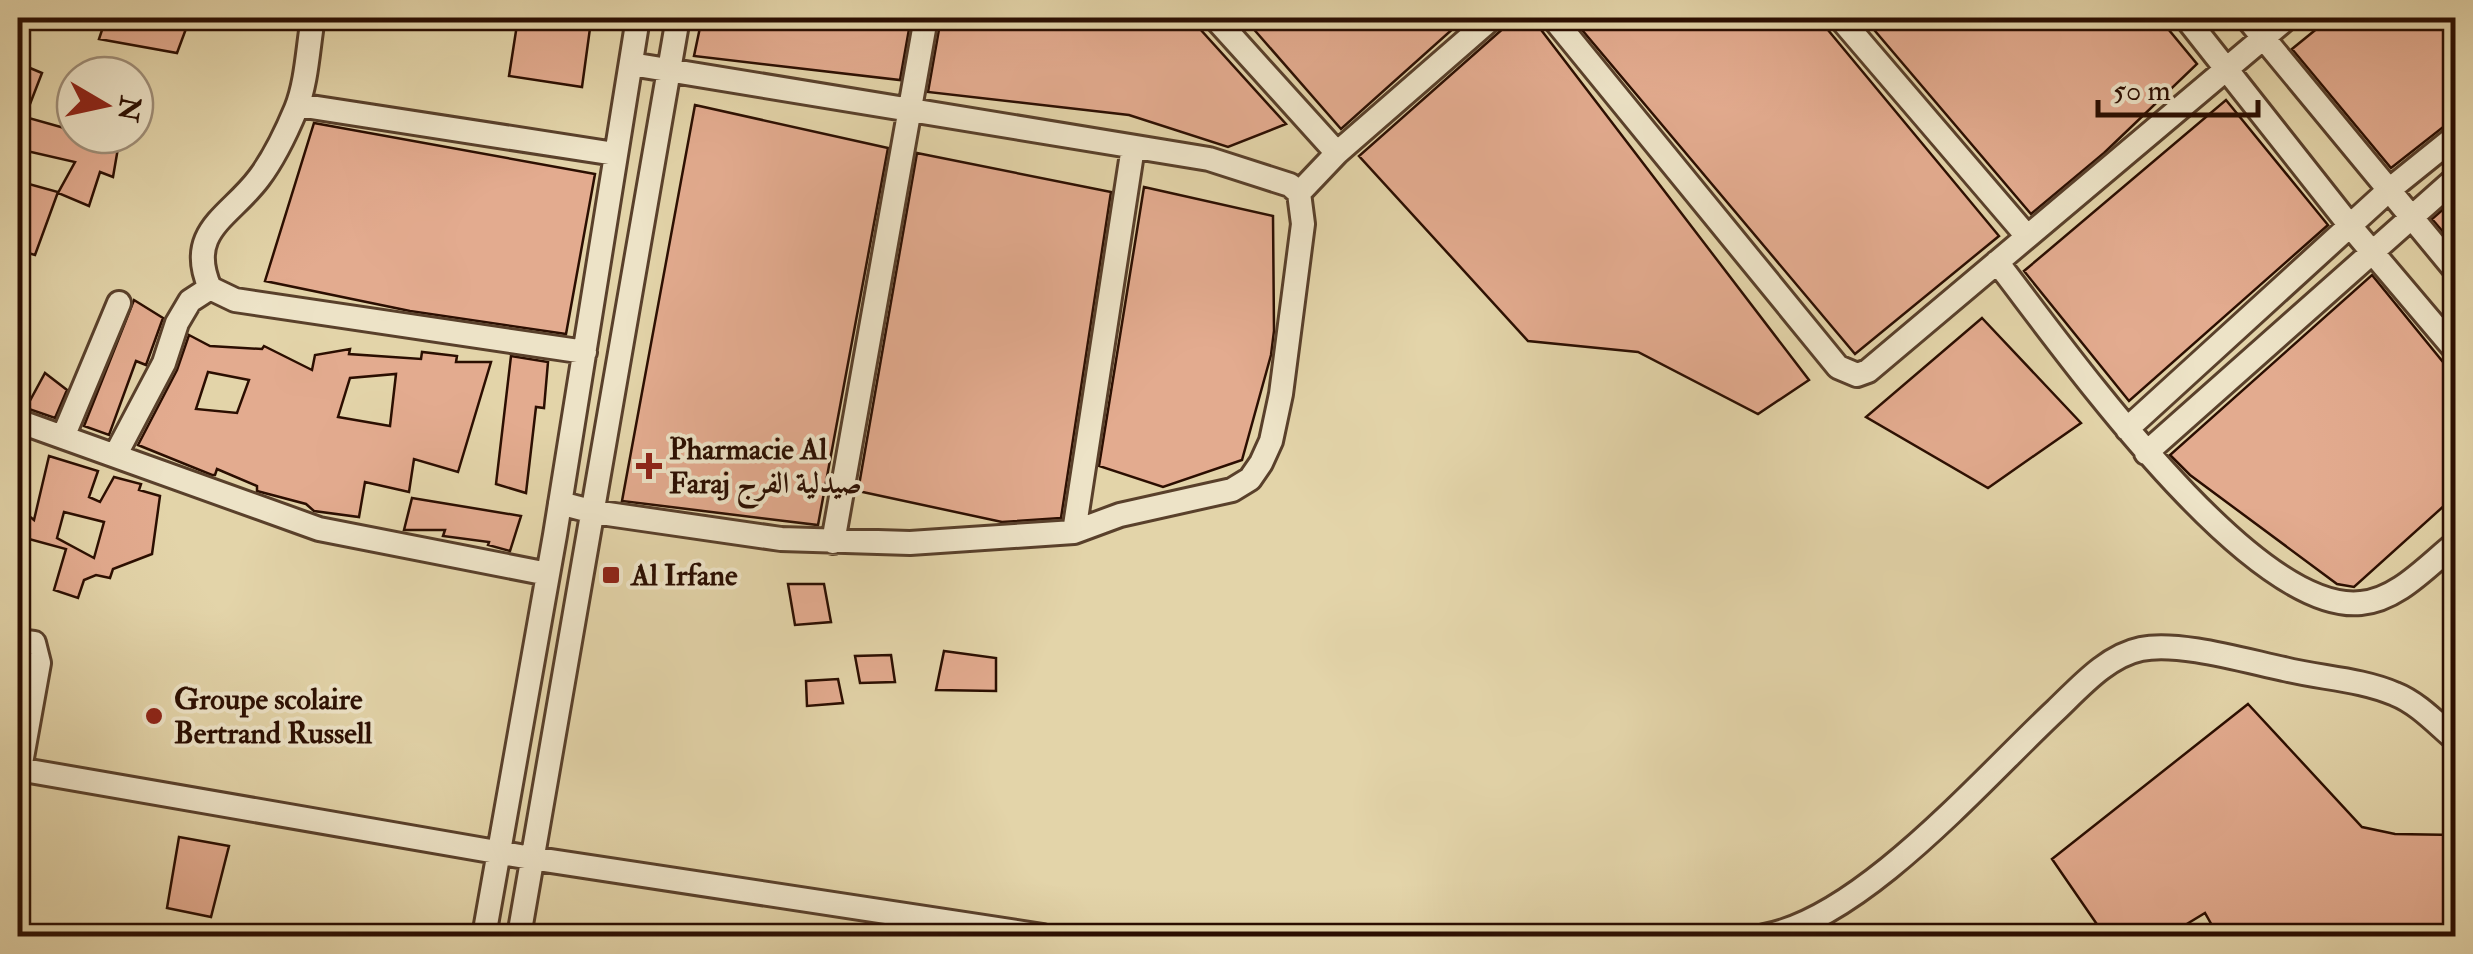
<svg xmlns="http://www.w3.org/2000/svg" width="2473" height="954" font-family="'IM FELL Double Pica',Amiri,serif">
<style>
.building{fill:#e3ab8f;stroke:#2b0e01;stroke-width:2.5;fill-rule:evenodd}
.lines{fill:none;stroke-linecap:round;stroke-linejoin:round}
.street-casing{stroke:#59402b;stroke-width:28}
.street{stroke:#ede3c7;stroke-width:22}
.poi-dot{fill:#8f2418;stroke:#ede3c7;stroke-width:4}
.labels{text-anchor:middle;stroke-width:8;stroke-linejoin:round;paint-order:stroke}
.poi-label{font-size:30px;font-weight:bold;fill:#2b0e01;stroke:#ede3c7;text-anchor:start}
</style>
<rect width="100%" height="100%" fill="#e3d4a9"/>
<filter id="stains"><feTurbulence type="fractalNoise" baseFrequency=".002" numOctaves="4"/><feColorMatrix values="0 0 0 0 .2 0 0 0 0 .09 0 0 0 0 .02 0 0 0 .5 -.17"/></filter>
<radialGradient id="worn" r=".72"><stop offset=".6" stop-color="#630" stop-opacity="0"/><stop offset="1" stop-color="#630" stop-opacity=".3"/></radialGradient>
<path class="building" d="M106,18H190L177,53L99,39Z
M518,18L591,21L582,87L509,76Z
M702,18H911L900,80L694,56Z
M941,18H1190L1286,124L1228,147L1129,115L928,92Z
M1244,18H1465L1341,129Z
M1515,18H1532L1809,380L1758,414L1638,352L1528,341L1359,156Z
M1572,18H1818L1999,236L1855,354Z
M1864,18H2159L2197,64L2104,153L2031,214Z
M2330,18H2456V117L2391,168L2292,49Z
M18,63L42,73L25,117L75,131V135H84L118,148L113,177L100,172L89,206L58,193L75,162L18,149Z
M2226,100L2328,225L2129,401L2024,271Z
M695,105L888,148L818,525L622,501Z
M314,123L595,174L566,334L410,311L265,281Z
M917,153L1111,192L1061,518L1002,522L858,491Z
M18,181L58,192L35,255L18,250Z
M1144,187L1273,216L1274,331L1271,355L1242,460L1163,487L1099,466Z
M2456,198V247L2432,219Z
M2372,275L2456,378V495L2354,587L2337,584L2190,475L2170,455Z
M134,300L163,318L146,365L136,361L109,435L84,426Z
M1982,318L2081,423L1988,488L1866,417Z
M189,335L210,346L262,349L264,346L312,370L315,355L350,349L349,354L421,359L422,352L457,356L456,362H491L458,472L414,459L409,492L365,482L359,517L314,511L306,504L257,491V486L217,469L215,475H212L138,445L177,370ZM208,372L249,380L237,413L196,409ZM396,374L390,426L338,417L350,378Z
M511,356L548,362L544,408L536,407L526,493L496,484Z
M45,373L67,390L55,418L26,408Z
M49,456L98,471L89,497L100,502L114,477L141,484L139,490L160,496L152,554L113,569L110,578L96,575L84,580L78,598L54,590L66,549L18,536V507L34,520ZM64,512L104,522L94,558L57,538Z
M412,498L521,516L510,551L488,545L489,542L443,536L445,530H404Z
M788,584H824L831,622L795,625Z
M944,651L996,658V691L936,690Z
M891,655L895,682L860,683L855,656Z
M838,679L843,703L807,706L806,681Z
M2248,704L2362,827L2395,834L2456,835V936H2218L2205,913L2167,936H2105L2052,859Z
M179,837L229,846L211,917L167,908Z"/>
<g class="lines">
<g class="street-casing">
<path id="street" d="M313,18C308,46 307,82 296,109C286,133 274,158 259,178C230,217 185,231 210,288L235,300L585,352
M1215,18L1337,153
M1553,18L1838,367L1857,375L1868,371L2287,18
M1840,18L2026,235
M2186,18L2351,227L2456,351
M2247,18L2456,271
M298,105L615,154
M1299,193L1337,153L1492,18
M1997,262C2061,344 2250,615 2361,603C2398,600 2428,565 2456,543
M18,421L319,529L548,574
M2127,429L2389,190L2456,136
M63,437L119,303
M2146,453L2456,178
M116,454L164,363L177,323L190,301L210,288
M560,503L594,512L781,539L910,543L1074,532L1120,515L1232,490L1250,479L1261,463L1271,441L1281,394L1303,224L1299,193L1290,185L1209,159L631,64
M1074,532L1133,147
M833,542L926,18
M18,641L34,643L39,663L20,769
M18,769L531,858L1043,936
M484,936L555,535L638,18
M519,936L678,18
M1764,936C1862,919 1983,778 2056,710C2080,687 2107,656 2141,649C2178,641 2246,661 2284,669C2320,678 2360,679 2395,694C2418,703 2437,724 2456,740"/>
</g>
<use href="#street" class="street"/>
</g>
<g class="poi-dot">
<path d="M644 451h10v10h10v10h-10v10h-10v-10h-10v-10h10z"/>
<rect x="601" y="565" width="20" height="20" rx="5"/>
<circle cx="154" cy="716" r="10"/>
</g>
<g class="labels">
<g class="poi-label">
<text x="669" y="459">Pharmacie Al<tspan x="669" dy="34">Faraj صيدلية الفرج</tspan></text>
<text x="631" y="585">Al Irfane</text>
<text x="174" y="709">Groupe scolaire<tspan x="174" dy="34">Bertrand Russell</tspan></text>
</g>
</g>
<rect width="2473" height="954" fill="none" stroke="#e3d4a9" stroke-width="60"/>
<rect x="20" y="20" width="2433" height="914" fill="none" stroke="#2b0e01" stroke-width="5"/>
<rect x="30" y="30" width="2413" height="894" fill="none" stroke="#2b0e01" stroke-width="2.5"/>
<g transform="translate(105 105) rotate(99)"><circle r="48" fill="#ede3c7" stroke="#9f8e78" stroke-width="2.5"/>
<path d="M0-8L18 38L0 25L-18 38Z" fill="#8f2418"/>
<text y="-15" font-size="28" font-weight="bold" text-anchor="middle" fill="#2b0e01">N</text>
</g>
<path d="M2098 100v15h160v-15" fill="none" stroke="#2b0e01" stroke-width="5"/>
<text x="2113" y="100" font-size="30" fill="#2b0e01" stroke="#ede3c7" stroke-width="8" paint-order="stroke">50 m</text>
<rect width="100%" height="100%" filter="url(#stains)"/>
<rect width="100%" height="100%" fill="url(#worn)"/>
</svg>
